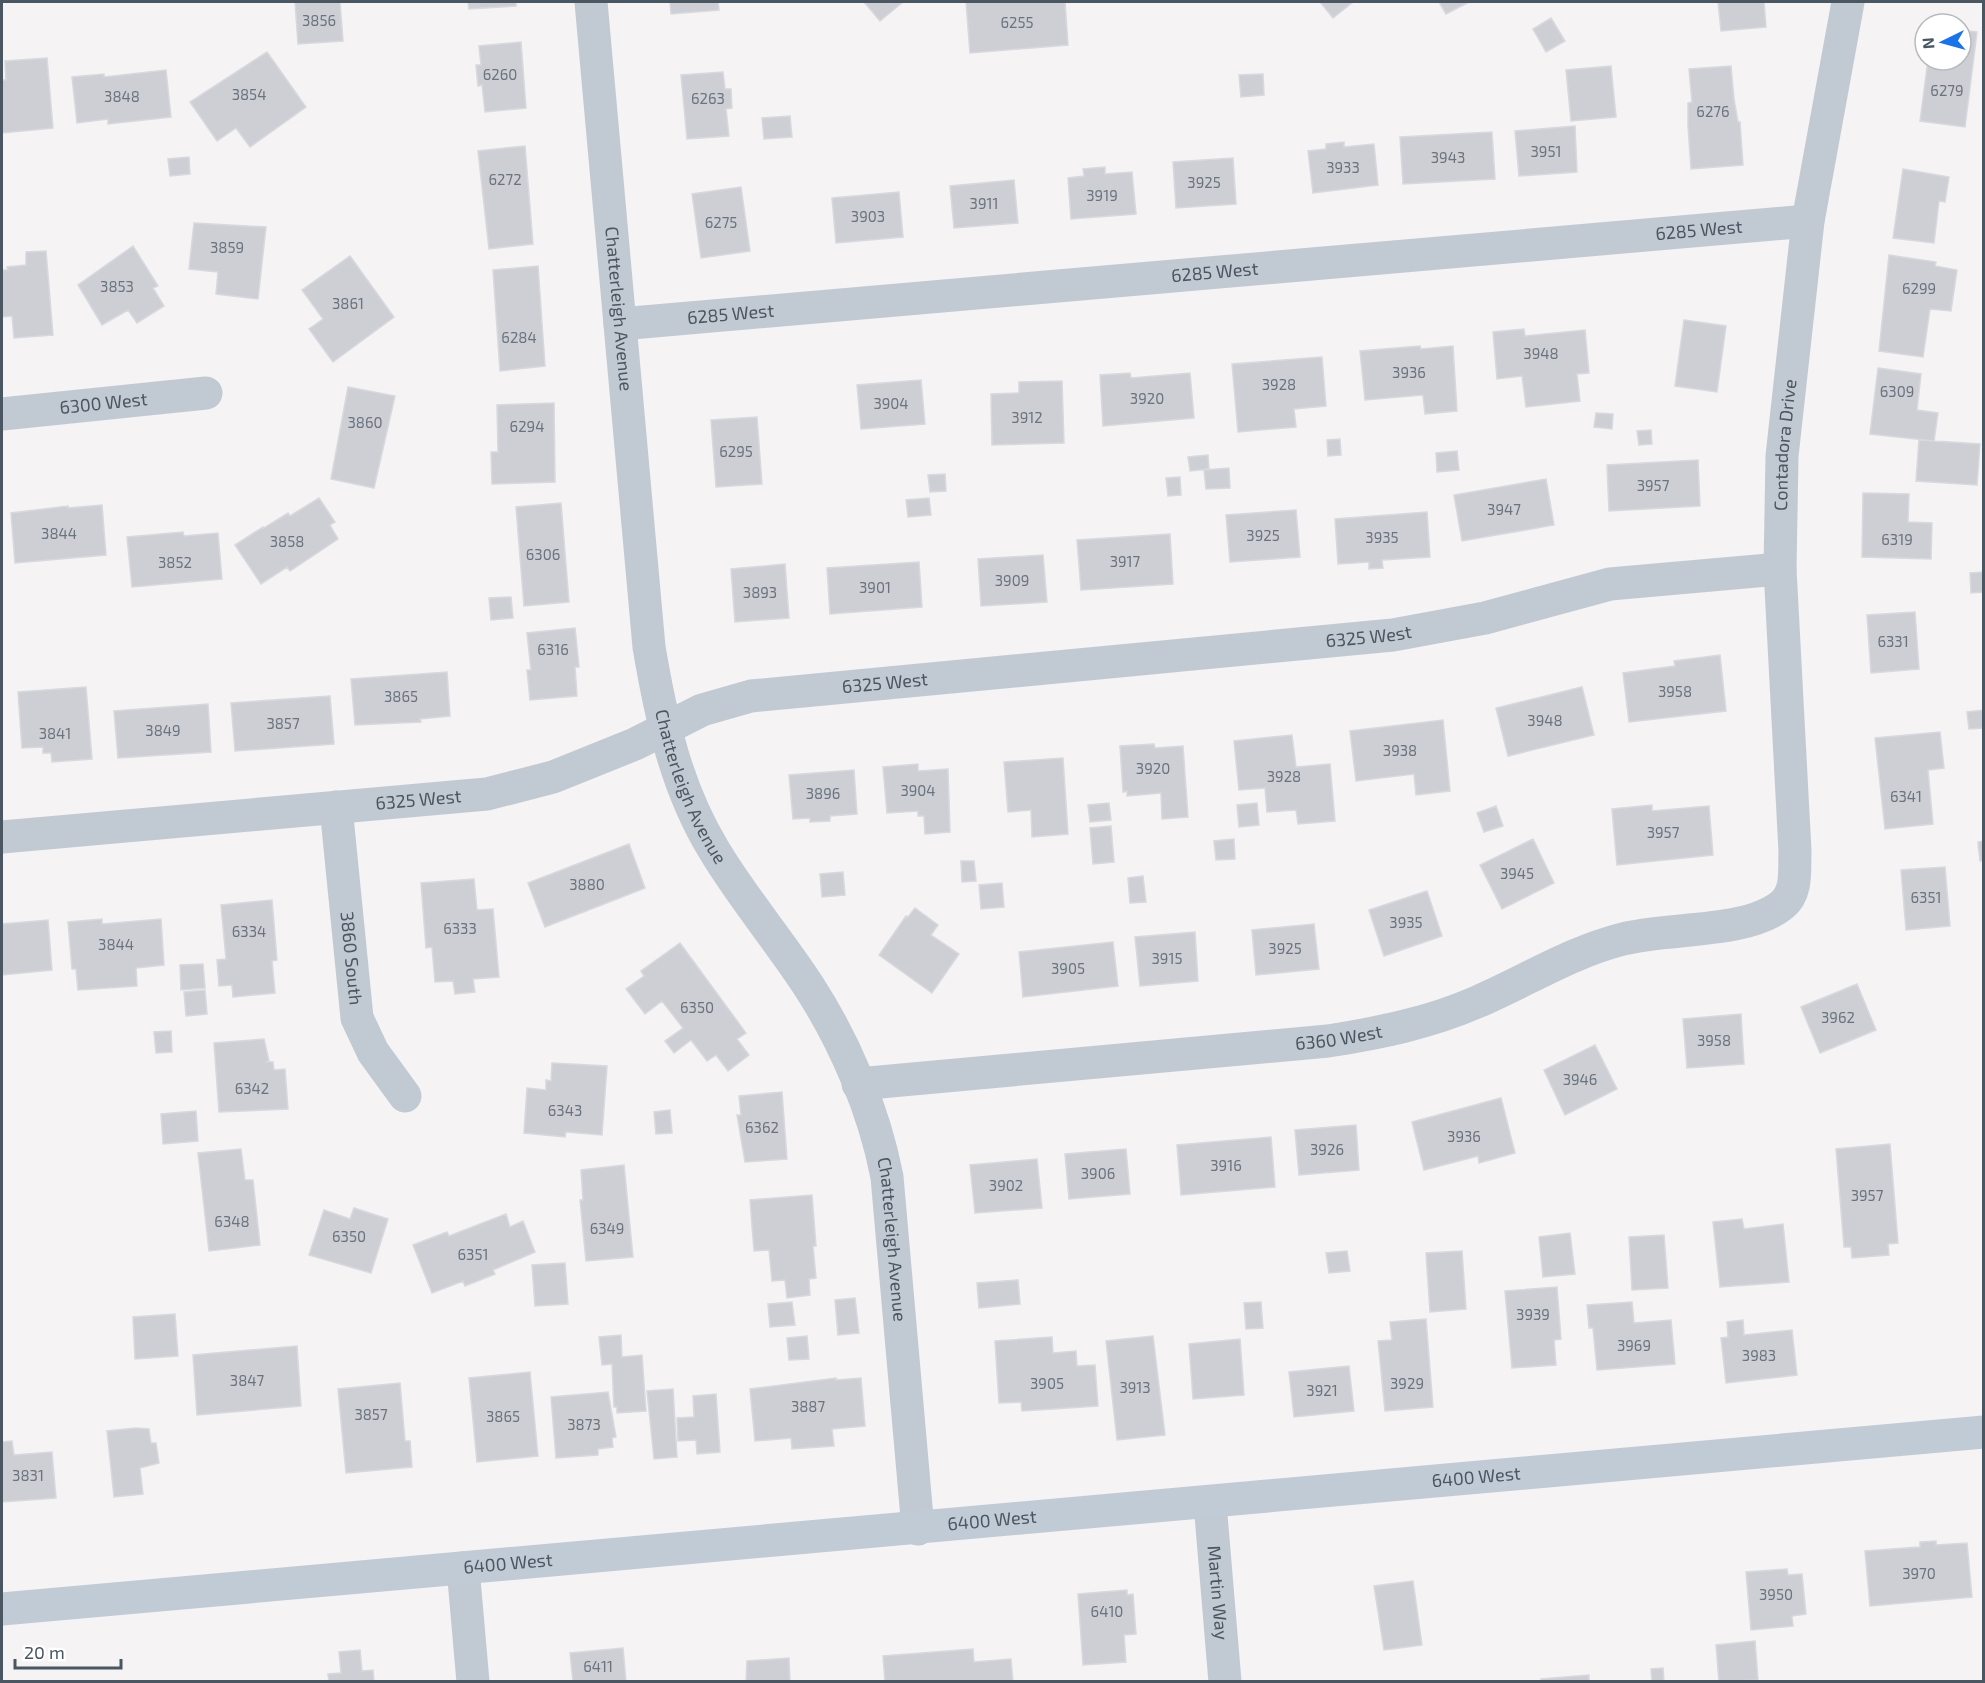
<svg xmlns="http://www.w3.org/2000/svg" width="1985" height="1683" font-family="'Exo 2',sans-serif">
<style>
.building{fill:#cdcfd5;stroke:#d7d9de;stroke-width:1.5}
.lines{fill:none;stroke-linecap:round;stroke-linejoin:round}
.street{stroke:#c1cad2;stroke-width:33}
.secondary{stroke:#c1cbd6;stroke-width:33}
.labels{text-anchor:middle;stroke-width:4.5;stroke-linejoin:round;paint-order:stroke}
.number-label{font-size:15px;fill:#6b747e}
.street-label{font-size:18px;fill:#4a5661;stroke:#fff}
</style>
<rect width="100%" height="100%" fill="#f5f3f3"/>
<path class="building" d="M295,2H340L343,41L298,44Z
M468,2H516V6L469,9Z
M670,2H718L719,10L671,14Z
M864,2H903L880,21Z
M966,2H1065L1068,45L970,53Z
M1320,2H1353L1333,18Z
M1439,2H1469L1446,14Z
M1718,2H1764L1766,27L1721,31Z
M1551,18L1565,41L1546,52L1533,29Z
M1961,30L1977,32L1965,127L1920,121L1928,60H1961Z
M521,42L526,108L485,112L482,85L478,86L476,65H481L479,46Z
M267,52L306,107L250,147L236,128L217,141L190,102Z
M47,58L53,128L2,133V80H6L5,61Z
M1611,66L1616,117L1571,121L1566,70Z
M1731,66L1734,99L1738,122H1740L1743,165L1691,169L1688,126V103L1692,102L1689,69Z
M166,70L171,117L108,124V119L77,123L72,77L104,74V77Z
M723,72L725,89H731L732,108L726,109L729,136L687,139L681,75Z
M1263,74L1264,95L1241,97L1239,75Z
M790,116L792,137L764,139L762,118Z
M1575,126L1577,172L1519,176L1515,131Z
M1492,132L1495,179L1403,184L1400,137Z
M1344,142V147L1374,144L1378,185L1313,193L1308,151L1326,149V144Z
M525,146L533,244L489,249L478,151Z
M189,157L190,174L170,176L168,159Z
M1233,158L1236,204L1176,208L1173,162Z
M1105,167V174L1132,172L1136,214L1071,219L1068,178L1084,176L1083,169Z
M1903,169L1949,177L1945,202L1939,201L1934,243L1893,238Z
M1014,180L1018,223L954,228L950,186Z
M741,187L750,251L701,258L692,194Z
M899,192L903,237L836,243L832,198Z
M194,223L266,227L258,299L216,294L218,272L189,269Z
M133,246L158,286L153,288L164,306L137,323L128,310L102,325L78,285Z
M46,251L53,335L14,338L12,316L2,317V270H8L7,267L26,265V252Z
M1889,255L1936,262L1935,266L1957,270L1951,311L1930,309L1923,357L1879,351Z
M350,256L394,317L333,362L309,329L323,319L302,290Z
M538,266L545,366L500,371L493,270Z
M1684,320L1726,326L1717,392L1675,386Z
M1524,329L1525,336L1585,330L1589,373L1577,374L1580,401L1526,407L1522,376L1497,379L1493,332Z
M1420,346L1421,349L1453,346L1457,411L1425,414L1423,395L1365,400L1360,351Z
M1322,357L1326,406L1294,409L1296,427L1238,432L1232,364Z
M1878,368L1921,374L1917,410L1938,413L1934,441L1870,434Z
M1130,373L1131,378L1190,373L1194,418L1103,426L1100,375Z
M921,380L925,424L861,429L857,385Z
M1062,381L1064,443L992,445L991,394L1019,393V382Z
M348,387L395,396L374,488L331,479Z
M554,403L555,482L492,484L491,452H498L497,405Z
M1596,413L1613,414L1612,429L1594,427Z
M757,417L762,484L716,487L711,420Z
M1651,430L1652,444L1639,445L1637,431Z
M1340,439L1341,455L1328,456L1327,440Z
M1919,440L1980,444L1977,485L1916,481Z
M1457,451L1459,470L1437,472L1436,453Z
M1208,455L1209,469L1190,471L1188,457Z
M1698,460L1700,506L1609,511L1607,465Z
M1229,468L1230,488L1206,489L1204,470Z
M945,474L946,491L930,492L928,475Z
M1180,477L1181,495L1168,496L1166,478Z
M1546,479L1554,525L1462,541L1454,495Z
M1863,493L1909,494L1908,522L1932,523L1931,559L1862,557Z
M319,498L335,522L330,525L338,539L290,571L287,567L261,584L235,545L263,527L264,528L288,513L290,516Z
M929,498L931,515L908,517L906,500Z
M561,503L569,602L524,606L516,507Z
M102,505L106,555L15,563L11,513L68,506V508Z
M1296,510L1300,557L1230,562L1226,515Z
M1427,512L1430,557L1382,560L1383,568L1369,569V562L1338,564L1335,519Z
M183,532L184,536L218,533L222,579L132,587L127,537Z
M1170,534L1173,584L1081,590L1077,540Z
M1043,555L1047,602L981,606L978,559Z
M919,562L922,607L830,614L827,568Z
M785,564L789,618L735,622L731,569Z
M1984,572V592L1971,593L1970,573Z
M511,597L513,618L491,620L489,598Z
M1915,612L1919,669L1871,673L1867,615Z
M575,628L579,667H575L577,696L530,700L527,670H531L527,633Z
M1720,655L1726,711L1629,722L1623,673L1675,666L1674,661Z
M447,672L450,716L420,719L421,722L355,725L351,679Z
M86,687L92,759L52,762L51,753H43V747L22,748L18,692Z
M1582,687L1594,735L1508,756L1496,708Z
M330,696L334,744L235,751L231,703Z
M208,704L211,752L118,758L114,711Z
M1984,710V728L1969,729L1967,712Z
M1443,720L1450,791L1416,795L1414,774L1356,781L1350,731Z
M1940,732L1944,768L1928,770L1933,824L1885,829L1875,738Z
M1292,735L1296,767L1330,764L1335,821L1298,824L1296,810L1267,812L1265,788L1239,790L1234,741Z
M1154,744L1155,748L1183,746L1188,817L1162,819L1161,793L1127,796V791L1123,792L1120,746Z
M1063,758L1068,834L1032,837L1031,810L1008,812L1004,762Z
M918,764V771L948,769L950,832L925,834L924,816H918V811L887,813L883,767Z
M854,770L857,814L830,816V821L810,822V818L793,819L789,775Z
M1109,803L1111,820L1090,822L1088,805Z
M1257,803L1259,825L1239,827L1237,805Z
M1652,805V811L1709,806L1713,855L1617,865L1612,809Z
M1496,806L1503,826L1484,832L1477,813Z
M1111,826L1114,862L1093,864L1090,828Z
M1234,839L1235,859L1216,860L1214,841Z
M1533,839L1554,883L1502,909L1480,865Z
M1984,841V860L1980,861L1978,842Z
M629,844L645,888L545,927L528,883Z
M961,861H974L976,881L962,882Z
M1945,867L1950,926L1906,930L1901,870Z
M843,872L845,895L822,897L820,874Z
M1143,876L1146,902L1130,903L1128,878Z
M474,879L477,910L493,909L499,977L473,979L475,992L455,994L453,981L435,982L432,947L426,948L421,883Z
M1002,883L1004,907L981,909L979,885Z
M1427,891L1442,936L1384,956L1369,910Z
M272,900L277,960L272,961L275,993L233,997L232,985L219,986L217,960L226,959L221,905Z
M915,908L938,925L931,935L959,954L932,993L879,955L906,916L908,917Z
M102,919V924L161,919L164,965L136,968L137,986L78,990L76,969H72L68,922Z
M48,920L52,970L2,975V924Z
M1314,924L1319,969L1256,975L1252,930Z
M1195,932L1198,981L1140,986L1135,937Z
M1113,942L1118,986L1023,997L1019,952Z
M680,943L746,1033L737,1039L749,1055L728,1071L716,1055L707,1061L691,1040L674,1053L665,1041L683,1028L662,1001L645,1014L626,989L644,976L641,971Z
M203,964L205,988L181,990L180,965Z
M1857,984L1876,1030L1820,1053L1801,1007Z
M205,990L207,1014L186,1016L184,992Z
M1741,1014L1744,1064L1687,1068L1683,1019Z
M171,1031L172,1052L156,1053L154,1032Z
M264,1039L269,1061L266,1062H273L274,1070L285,1069L288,1109L219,1112L214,1043Z
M1595,1045L1617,1089L1565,1115L1544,1070Z
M552,1063L607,1066L602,1135L566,1132L565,1137L524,1133L527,1088L546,1090V1080L551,1081Z
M782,1092L787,1159L745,1162L737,1115H741L739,1096Z
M1501,1098L1515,1153L1479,1163L1478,1156L1424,1170L1412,1122Z
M670,1110L672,1133L656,1134L654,1112Z
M196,1111L198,1141L163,1144L161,1114Z
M1356,1125L1359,1170L1299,1175L1295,1130Z
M1271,1137L1275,1187L1181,1195L1177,1145Z
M1890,1144L1898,1243L1888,1244L1889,1255L1852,1258L1851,1247H1844L1836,1149Z
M241,1149L245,1180H253L260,1245L209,1251L198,1153Z
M1126,1149L1130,1194L1069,1199L1065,1154Z
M1037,1159L1042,1208L975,1213L970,1165Z
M624,1165L633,1257L586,1261L580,1200H583L581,1170Z
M812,1195L816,1246H813L816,1278L809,1279L810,1295L787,1298L785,1280L772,1281L769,1250L754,1251L750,1200Z
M354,1208L388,1219L371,1273L309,1255L324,1210L350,1219Z
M506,1214L510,1227L523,1221L535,1252L493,1270L495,1274L465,1286L463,1281L432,1293L413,1245L447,1232L449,1236Z
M1742,1219L1744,1229L1783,1224L1789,1282L1720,1287L1713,1222Z
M1570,1233L1575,1274L1543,1277L1539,1237Z
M1664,1235L1668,1288L1632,1290L1629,1237Z
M1347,1251L1350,1271L1329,1273L1326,1253Z
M1462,1251L1466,1309L1430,1312L1426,1253Z
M565,1263L568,1304L535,1306L532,1265Z
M1018,1280L1020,1304L979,1308L977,1283Z
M1557,1287L1561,1339L1554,1340L1556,1365L1512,1368L1505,1291Z
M855,1298L859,1333L838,1335L835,1300Z
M792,1302L795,1325L770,1327L768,1304Z
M1261,1302L1263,1328L1246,1329L1244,1303Z
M1632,1302L1634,1323L1671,1320L1675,1364L1597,1370L1593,1328H1589L1587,1305Z
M175,1314L178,1356L135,1359L133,1317Z
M1426,1319L1433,1407L1385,1411L1378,1341L1392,1340L1390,1322Z
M1743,1320L1744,1335L1792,1330L1797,1375L1726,1383L1721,1338L1728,1337L1727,1322Z
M621,1335L622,1357L642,1355L646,1411L617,1413V1407H614L612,1364L602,1365L599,1337Z
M807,1336L809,1359L789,1360L787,1338Z
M1153,1336L1165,1435L1117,1440L1106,1341Z
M1052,1337L1053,1353L1076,1351L1077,1366L1095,1365L1098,1406L1022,1411L1021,1402L999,1403L995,1341Z
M1240,1339L1244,1395L1193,1399L1189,1344Z
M297,1346L301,1406L197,1415L193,1355Z
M1349,1366L1354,1411L1294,1417L1289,1372Z
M530,1372L538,1456L477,1462L469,1378Z
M836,1378V1380L861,1378L865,1426L832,1429L834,1446L792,1449L791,1438L755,1441L750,1389Z
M400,1383L405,1441H410L412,1467L346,1473L338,1389Z
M673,1389L677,1457L654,1459L647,1391Z
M608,1392L616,1437L612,1438L613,1447L598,1449V1455L556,1458L551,1397Z
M716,1394L720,1452L697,1454L696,1440L678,1441L677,1418L694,1417L693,1396Z
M136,1428L149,1429L151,1443H156L159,1463L140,1468L143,1494L114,1497L107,1431Z
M12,1441L14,1455L52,1452L56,1498L2,1502V1442Z
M1936,1541V1545L1967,1543L1972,1597L1870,1606L1865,1551L1920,1547V1542Z
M1787,1569L1788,1575L1802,1574L1806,1614L1792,1616L1793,1626L1751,1630L1746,1572Z
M1413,1581L1422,1645L1384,1650L1374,1586Z
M1127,1590V1595L1133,1594L1136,1634L1124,1635L1126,1662L1083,1665L1078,1594Z
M1755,1641L1758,1680L1719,1682L1716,1645Z
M623,1648L626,1682H573L570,1653Z
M973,1649L974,1662L1011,1659L1013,1682H885L883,1656Z
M360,1650L362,1671L373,1670L374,1682H329L328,1674L341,1673L339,1652Z
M789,1658L790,1682H746L747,1661Z
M1663,1668L1664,1682H1652L1651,1669Z
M1589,1675V1682H1541V1679Z"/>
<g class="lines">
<g class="street">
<path id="s1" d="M591,2L649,647C661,718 676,788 714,850C742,897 778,939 808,985C845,1042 874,1110 887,1177L918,1529"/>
<path id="s2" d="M620,324L1808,221"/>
<path id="s3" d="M2,414L206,393"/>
<path id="s4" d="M336,807L357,1018L373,1052L405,1096"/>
<path id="s5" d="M2,837L487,794L553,777L635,744L702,710L751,696L1393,635L1485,618L1610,584L1780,569"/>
<path id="s6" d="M858,1084L1328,1041C1379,1033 1429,1023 1477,1002C1526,981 1571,952 1623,939C1669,927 1746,934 1782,905C1798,892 1794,870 1795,851L1780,569L1782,456L1808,221L1848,2"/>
<path id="s7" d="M1210,1503L1225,1682"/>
<path d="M463,1568L473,1682"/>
</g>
<path class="secondary" id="s8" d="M2,1609L1984,1432"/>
</g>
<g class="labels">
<g class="number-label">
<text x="319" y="26">3856</text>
<text x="1017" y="28">6255</text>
<text x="500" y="80">6260</text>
<text x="1947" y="96">6279</text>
<text x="249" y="100">3854</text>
<text x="122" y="102">3848</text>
<text x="708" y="104">6263</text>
<text x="1713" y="117">6276</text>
<text x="1546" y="157">3951</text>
<text x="1448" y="163">3943</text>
<text x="1343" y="173">3933</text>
<text x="505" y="185">6272</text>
<text x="1204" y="188">3925</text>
<text x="1102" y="201">3919</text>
<text x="984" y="209">3911</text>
<text x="868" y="222">3903</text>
<text x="721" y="228">6275</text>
<text x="227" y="253">3859</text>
<text x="117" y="292">3853</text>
<text x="1919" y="294">6299</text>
<text x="348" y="309">3861</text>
<text x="519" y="343">6284</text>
<text x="1541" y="359">3948</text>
<text x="1409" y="378">3936</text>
<text x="1279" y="390">3928</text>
<text x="1897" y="397">6309</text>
<text x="1147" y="404">3920</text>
<text x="891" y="409">3904</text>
<text x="1027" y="423">3912</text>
<text x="365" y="428">3860</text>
<text x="527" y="432">6294</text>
<text x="736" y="457">6295</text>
<text x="1653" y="491">3957</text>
<text x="1504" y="515">3947</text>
<text x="59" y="539">3844</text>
<text x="1263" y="541">3925</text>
<text x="1382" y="543">3935</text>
<text x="1897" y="545">6319</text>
<text x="287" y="547">3858</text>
<text x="543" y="560">6306</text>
<text x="1125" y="567">3917</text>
<text x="175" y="568">3852</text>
<text x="1012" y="586">3909</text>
<text x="875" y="593">3901</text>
<text x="760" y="598">3893</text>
<text x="1893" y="647">6331</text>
<text x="553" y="655">6316</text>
<text x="1675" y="697">3958</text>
<text x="401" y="702">3865</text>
<text x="1545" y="726">3948</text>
<text x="283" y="729">3857</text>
<text x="163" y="736">3849</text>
<text x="55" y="739">3841</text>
<text x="1400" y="756">3938</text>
<text x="1153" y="774">3920</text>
<text x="1284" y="782">3928</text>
<text x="918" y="796">3904</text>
<text x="823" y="799">3896</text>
<text x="1906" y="802">6341</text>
<text x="1663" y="838">3957</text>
<text x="1517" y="879">3945</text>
<text x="587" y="890">3880</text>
<text x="1926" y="903">6351</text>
<text x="1406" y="928">3935</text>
<text x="460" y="934">6333</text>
<text x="249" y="937">6334</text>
<text x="116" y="950">3844</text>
<text x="1285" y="954">3925</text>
<text x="1167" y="964">3915</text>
<text x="1068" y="974">3905</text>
<text x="697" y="1013">6350</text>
<text x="1838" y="1023">3962</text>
<text x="1714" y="1046">3958</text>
<text x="1580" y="1085">3946</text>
<text x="252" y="1094">6342</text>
<text x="565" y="1116">6343</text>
<text x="762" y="1133">6362</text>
<text x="1464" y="1142">3936</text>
<text x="1327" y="1155">3926</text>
<text x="1226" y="1171">3916</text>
<text x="1098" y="1179">3906</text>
<text x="1006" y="1191">3902</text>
<text x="1867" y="1201">3957</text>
<text x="232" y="1227">6348</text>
<text x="607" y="1234">6349</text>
<text x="349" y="1242">6350</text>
<text x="473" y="1260">6351</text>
<text x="1533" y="1320">3939</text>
<text x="1634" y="1351">3969</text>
<text x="1759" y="1361">3983</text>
<text x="247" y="1386">3847</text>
<text x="1047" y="1389">3905</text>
<text x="1407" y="1389">3929</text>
<text x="1135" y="1393">3913</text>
<text x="1322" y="1396">3921</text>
<text x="808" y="1412">3887</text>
<text x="371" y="1420">3857</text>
<text x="503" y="1422">3865</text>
<text x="584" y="1430">3873</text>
<text x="28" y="1481">3831</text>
<text x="1919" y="1579">3970</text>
<text x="1776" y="1600">3950</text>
<text x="1107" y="1617">6410</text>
<text x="598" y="1672">6411</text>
</g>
<g class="street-label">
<text dy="6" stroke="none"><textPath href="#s2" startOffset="1083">6285 West</textPath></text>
<text dy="6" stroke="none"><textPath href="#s2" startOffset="597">6285 West</textPath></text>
<text dy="6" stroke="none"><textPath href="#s1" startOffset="308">Chatterleigh Avenue</textPath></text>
<text dy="6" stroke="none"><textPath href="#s2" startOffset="111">6285 West</textPath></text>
<text dy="6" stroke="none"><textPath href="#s3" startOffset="102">6300 West</textPath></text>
<text dy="6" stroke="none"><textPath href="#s6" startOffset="1414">Contadora Drive</textPath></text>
<text dy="6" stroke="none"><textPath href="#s5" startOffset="1390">6325 West</textPath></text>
<text dy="6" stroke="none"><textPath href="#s5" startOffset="904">6325 West</textPath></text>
<text dy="6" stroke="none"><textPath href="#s1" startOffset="794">Chatterleigh Avenue</textPath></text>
<text dy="6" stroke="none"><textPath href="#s5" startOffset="418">6325 West</textPath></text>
<text dy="6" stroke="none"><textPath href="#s4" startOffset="152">3860 South</textPath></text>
<text dy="6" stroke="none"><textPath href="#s6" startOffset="483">6360 West</textPath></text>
<text dy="6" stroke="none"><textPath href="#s1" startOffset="1298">Chatterleigh Avenue</textPath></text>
<text dy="6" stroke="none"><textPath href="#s8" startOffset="1480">6400 West</textPath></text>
<text dy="6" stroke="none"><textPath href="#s8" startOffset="994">6400 West</textPath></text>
<text dy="6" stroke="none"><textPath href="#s8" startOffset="508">6400 West</textPath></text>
<text dy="6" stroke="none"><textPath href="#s7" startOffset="90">Martin Way</textPath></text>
</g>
</g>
<rect width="1985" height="1683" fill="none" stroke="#4a5661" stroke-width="6"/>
<g transform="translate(1943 42) rotate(265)"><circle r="28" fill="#ffffff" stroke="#b7bbc0" stroke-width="1.5"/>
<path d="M0-4.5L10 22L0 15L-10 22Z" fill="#1a73e8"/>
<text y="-9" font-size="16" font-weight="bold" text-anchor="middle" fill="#4a5661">N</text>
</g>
<path d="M15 1659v9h106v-9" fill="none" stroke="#4a5661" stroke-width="3"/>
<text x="24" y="1659" font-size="18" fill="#4a5661" stroke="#ffffff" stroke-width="4.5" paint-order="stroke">20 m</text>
</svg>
